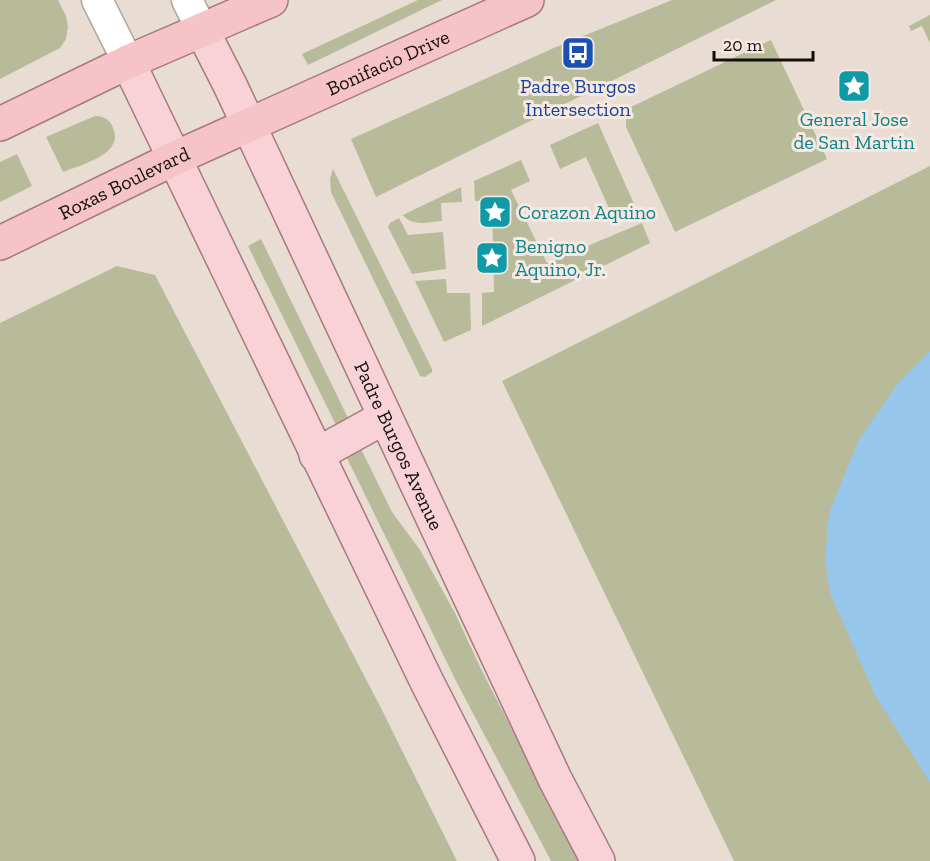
<svg xmlns="http://www.w3.org/2000/svg" width="930" height="861" font-family="'Zilla Slab',serif">
<style>
.green{fill:#b8bb99}
.water{fill:#96c6ea}
.lines{fill:none;stroke-linecap:round;stroke-linejoin:round}
.minor-casing{stroke:#b2a69d;stroke-width:33}
.primary-casing{stroke:#a57a7d;stroke-width:36}
.trunk-casing{stroke:#a57a7d;stroke-width:36}
.minor{stroke:#fff;stroke-width:30}
.primary{stroke:#f8d2d6;stroke-width:33}
.trunk{stroke:#f6c3c8;stroke-width:33}
.labels{text-anchor:middle;stroke-width:6;stroke-linejoin:round;paint-order:stroke}
.street-label{font-size:20px;fill:#120e0b;stroke:#f7e9e0}
.transit-label{font-size:20px;fill:#164399;stroke:#f7e9e0}
.culture-label{font-size:20px;fill:#0d838f;stroke:#f7e9e0;text-anchor:start}
</style>
<rect width="100%" height="100%" fill="#e9dcd3"/>
<path class="green" d="M0,0H58L66,16L68,27L66,39L60,48L0,79Z
M418,0H442L308,65L302,54Z
M672,0H776L376,197L351,139L556,47Z
M930,15V43L922,26L911,31L909,26Z
M771,40L827,159L675,232L626,127V118L631,107Z
M95,116C103,116 110,119 113,128C125,154 80,165 63,172L46,137Z
M598,123L635,206L613,217L586,157L560,169L550,145Z
M17,154L32,186L0,202V162Z
M521,160L530,181L511,190L547,263L642,223L650,243L482,326V293L494,292L492,201H475L474,181Z
M930,166V861H734L502,381Z
M333,169L432,369V372L425,377L420,376L331,192L330,179Z
M461,187L462,202L441,203L442,221C429,222 412,227 403,215Z
M399,218L408,235L443,232L446,269L412,274L388,227L390,223Z
M261,239L348,418L336,425L248,246Z
M117,266L155,275L380,706L457,861H0V323Z
M446,279L447,293H470L471,330L444,342L415,281Z
M361,449L392,512L420,550L454,611L482,671L580,861H551L457,683L346,456Z"/>
<path class="water" d="M930,351V782L876,697L830,593L825,560L829,513L859,439L899,382Z"/>
<g class="lines">
<g class="minor-casing">
<path id="minor" d="M97,0L128,62
M187,0L202,30"/>
</g>
<g class="primary-casing">
<g id="primary">
<path id="s1" d="M202,30L230,85L555,779L598,861"/>
<path d="M128,62L427,682L518,861"/>
<path d="M316,455L385,417"/>
</g>
</g>
<g class="trunk-casing">
<g id="trunk">
<path d="M0,124L128,62L271,0"/>
<path id="s2" d="M0,243L173,159L527,0"/>
</g>
</g>
<use href="#minor" class="minor"/>
<use href="#primary" class="primary"/>
<use href="#trunk" class="trunk"/>
</g>
<defs>
<g id="bus-square" transform="scale(1.725)"><rect x="-9" y="-9" width="18" height="18" rx="4" fill="#1a4fb4" stroke="#f7e9e0"/><path d="M-5-6H5V4H4V6H2V4H-2V6H-4V4H-5ZM-3.5-4V0h7V-4ZM-3.5 1.2v1.5H-2V1.2ZM2 1.2v1.5H3.5V1.2Z" fill="#fff"/></g>
<g id="sight-square" transform="scale(1.725)"><rect x="-9" y="-9" width="18" height="18" rx="4" fill="#0f9aa8" stroke="#f7e9e0"/><path d="M0-6L1.8-2.2L6-1.7L2.9 1.2L3.7 5.4L0 3.3L-3.7 5.4L-2.9 1.2L-6-1.7L-1.8-2.2Z" fill="#fff"/></g>
</defs>
<g fill-rule="evenodd">
<use href="#bus-square" x="578" y="53"/>
<use href="#sight-square" x="854" y="86"/>
<use href="#sight-square" x="495" y="212"/>
<use href="#sight-square" x="492" y="258"/>
</g>
<g class="labels">
<g class="street-label">
<text dy="7" stroke="none"><textPath href="#s2" startOffset="428">Bonifacio Drive</textPath></text>
<text dy="7" stroke="none"><textPath href="#s2" startOffset="138">Roxas Boulevard</textPath></text>
<text dy="7" stroke="none"><textPath href="#s1" startOffset="460">Padre Burgos Avenue</textPath></text>
</g>
<g class="transit-label">
<text x="578" y="93">Padre Burgos<tspan x="578" dy="23">Intersection</tspan></text>
</g>
<g class="culture-label">
<text x="854" y="126" text-anchor="middle">General Jose<tspan x="854" dy="23">de San Martin</tspan></text>
<text x="518" y="219">Corazon Aquino</text>
<text x="515" y="253">Benigno<tspan x="515" dy="23">Aquino, Jr.</tspan></text>
</g>
</g>
<path d="M714 51v9h99v-9" fill="none" stroke="#120e0b" stroke-width="3"/>
<text x="723" y="51" font-size="18" fill="#120e0b" stroke="#f7e9e0" stroke-width="4.5" paint-order="stroke">20 m</text>
</svg>
